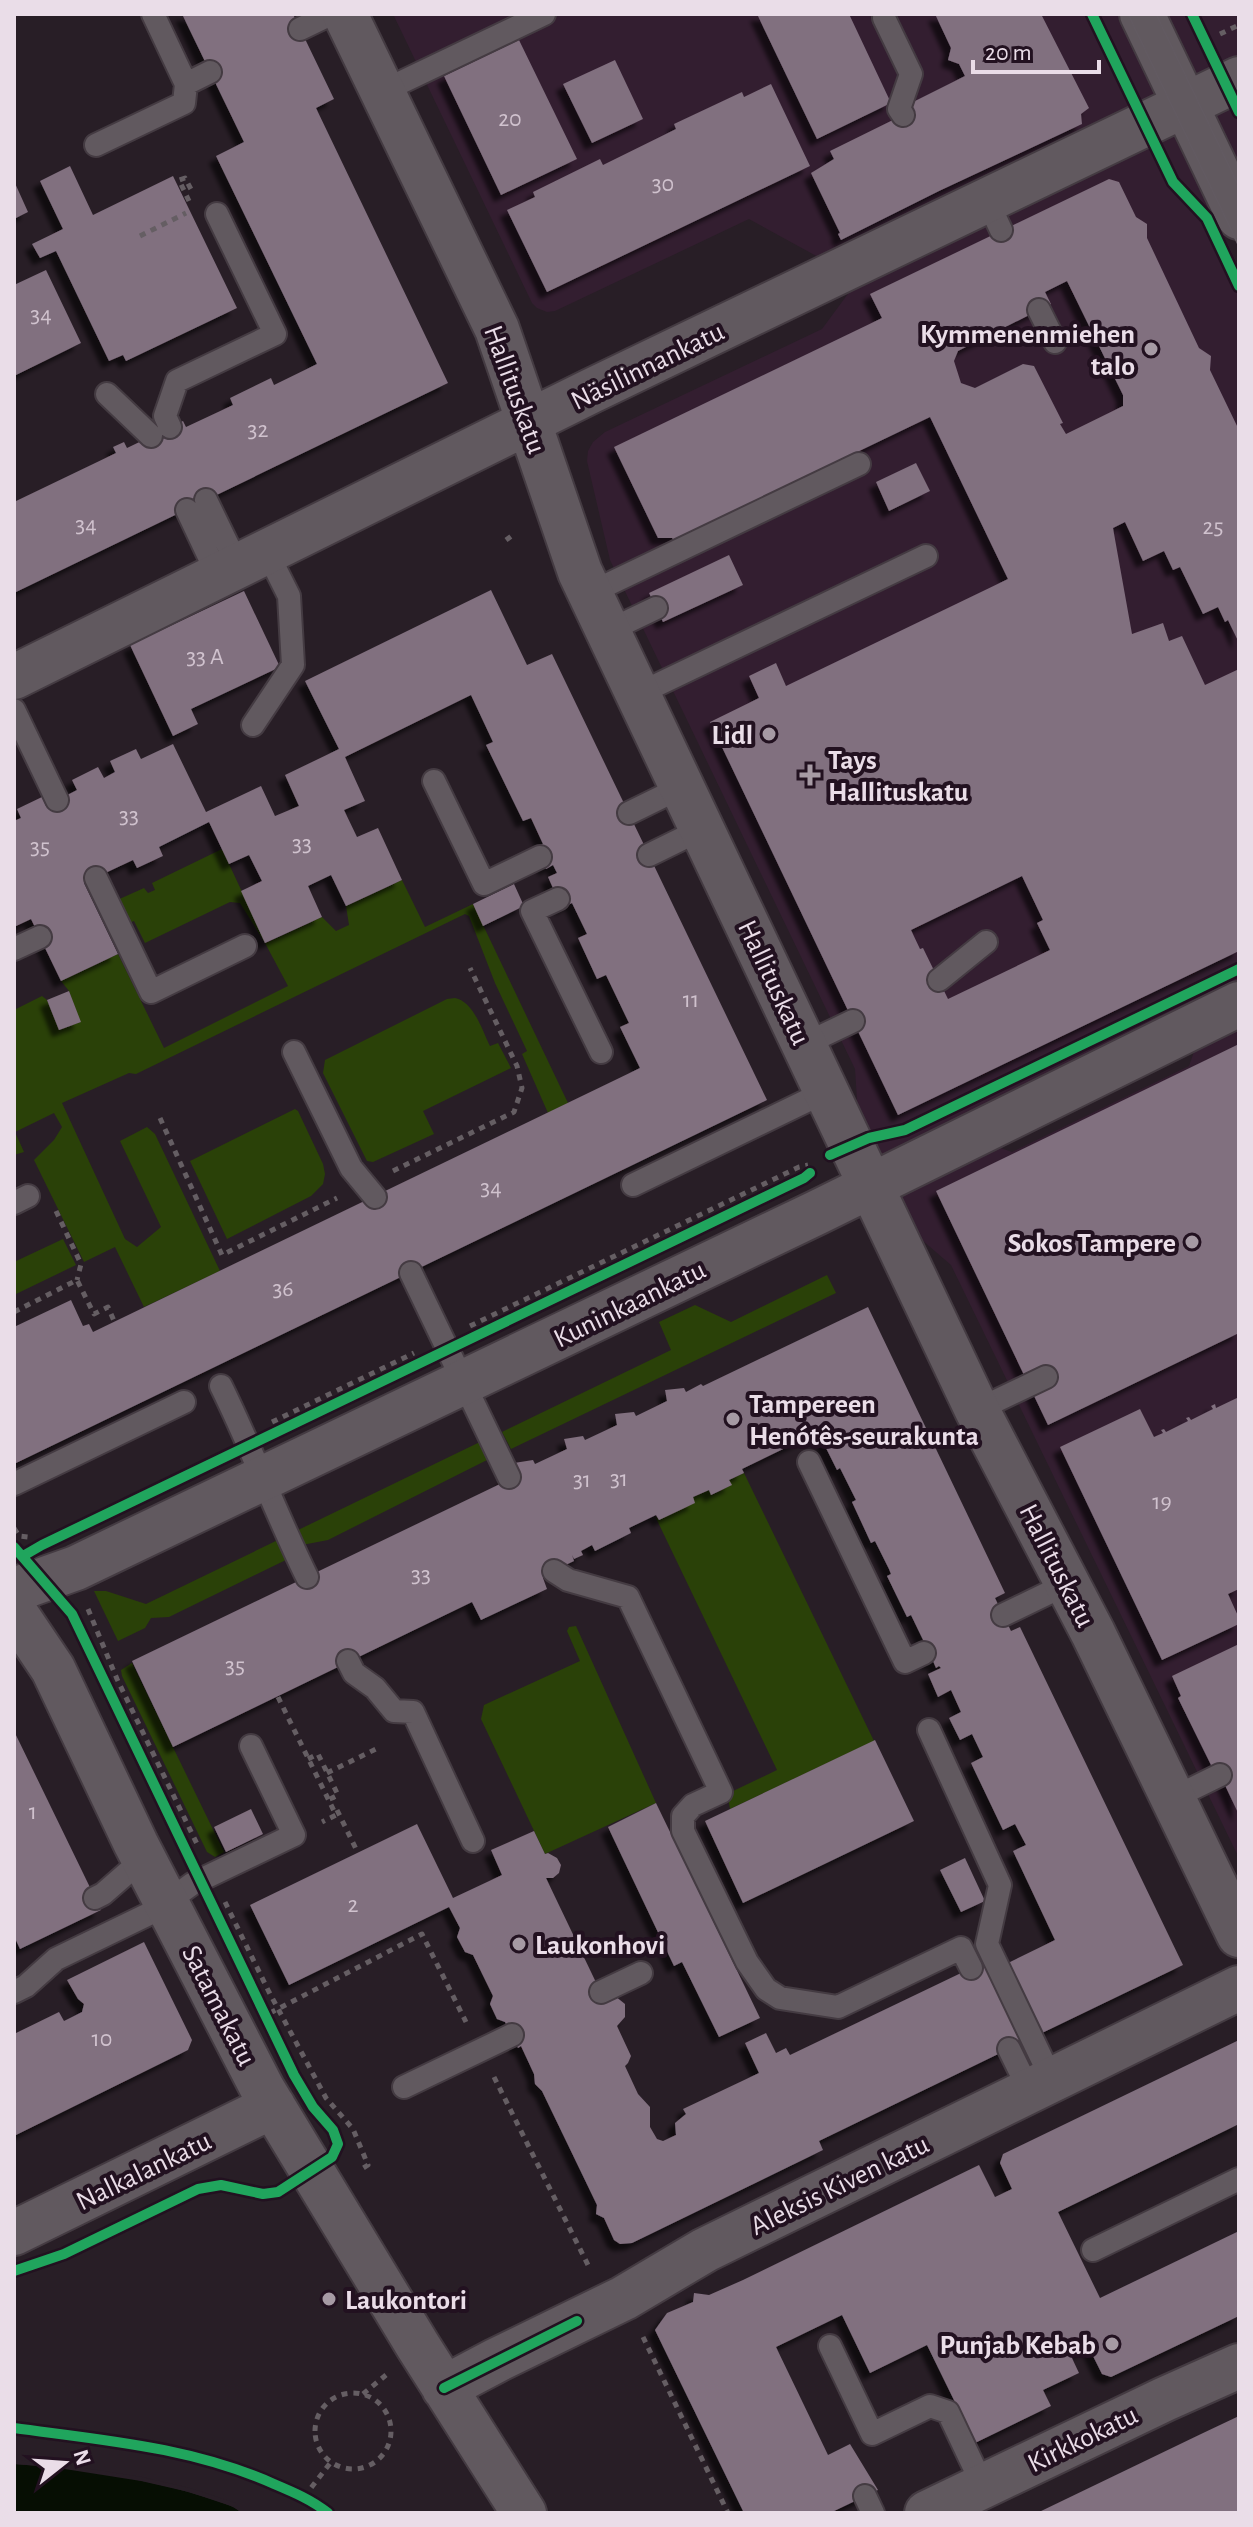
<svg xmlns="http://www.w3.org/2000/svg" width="1253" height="2527" font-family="'Alegreya Sans',sans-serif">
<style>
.built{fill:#331e30}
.green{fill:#2a4108}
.water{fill:#060e03}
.pier{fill:#281e26}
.building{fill:#816f7f;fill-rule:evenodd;filter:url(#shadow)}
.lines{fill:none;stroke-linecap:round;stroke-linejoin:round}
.lane-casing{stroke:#443b42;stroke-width:26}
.street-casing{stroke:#443b42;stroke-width:48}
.path{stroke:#655e63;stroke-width:5;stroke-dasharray:6 6;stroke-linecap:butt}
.lane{stroke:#61595f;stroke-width:22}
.street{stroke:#61595f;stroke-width:44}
.tram{stroke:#625a61;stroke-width:2}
.cycleway-casing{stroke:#221120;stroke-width:15}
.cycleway{stroke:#20a55d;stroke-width:10}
.poi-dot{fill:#a69aa4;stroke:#221120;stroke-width:3}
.labels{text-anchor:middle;stroke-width:8;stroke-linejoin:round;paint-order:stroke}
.number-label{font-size:24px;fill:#d0c2ce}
.poi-label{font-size:28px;font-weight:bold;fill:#eadde8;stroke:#221120;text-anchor:end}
.street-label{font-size:28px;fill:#eadde8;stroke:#221120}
</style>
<defs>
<filter id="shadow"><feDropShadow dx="-7" dy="7" stdDeviation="2" flood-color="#0009"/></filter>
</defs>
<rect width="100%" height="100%" fill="#281e26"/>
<path class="built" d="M393,14H1118L1160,103L820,258L749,219L555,311L547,312L537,308L532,303Z
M1167,14H1239V65L1200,84Z
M1239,93V166L1211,107Z
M1171,126L1239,267V986L886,1156L883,1155L877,1152L858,1115L855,1069L610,560L587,461L588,451L593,442L605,432L822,329L853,287Z
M1227,1028L1239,1032V1858L951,1265L915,1234L894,1189L989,1144L1012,1152L1189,1066L1197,1043Z"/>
<path class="green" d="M222,849L266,943L322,917L336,931L349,925L346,906L402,880L425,927L473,904L568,1103L548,1113L522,1054L527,1051L495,983L469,916L465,914L136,1074L129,1073L62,1103L125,1239L137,1247L161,1227L120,1141L147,1127L155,1134L220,1271L144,1307L115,1247L84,1262L34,1160L54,1140L62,1127L54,1113L15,1132L24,1152L14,1155V1010L42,996L47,1000L59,1030L80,1022L69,991L61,981L118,954L164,1048L288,986L265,943L240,903L230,902L145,943L134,921L126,924L115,901L144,888L148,893L155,890L152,883Z
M455,998C474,1002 482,1030 490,1046L498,1043L511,1068L423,1111L434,1134L373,1162L367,1161L323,1073L325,1060L447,999Z
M295,1109L298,1111L323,1164L325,1174L323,1184L311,1196L227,1239L190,1161Z
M63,1239L76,1265L14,1295V1262Z
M827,1275L836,1293L511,1449L502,1432L671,1350L659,1322L695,1305L731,1322Z
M482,1441L491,1458L328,1540L302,1545L296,1531Z
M744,1473L874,1741L730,1809L728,1798L731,1792L777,1770L655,1516L659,1520L693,1497L709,1490L712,1495L731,1485L729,1480Z
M280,1539L290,1558L169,1617L151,1618L145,1628L118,1641L94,1591H106L146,1604Z
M576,1626L656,1803L545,1854L481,1719L484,1705L580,1661L567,1631L569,1627Z
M132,1663L224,1852L215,1857L207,1852L122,1676L121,1670Z"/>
<path class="water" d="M14,2464C79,2469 146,2478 208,2498C220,2502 232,2505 242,2513H14Z"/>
<path class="pier" d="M14,2460L53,2463L142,2477L190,2488L236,2503L246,2513H242L234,2507L189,2492L141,2481L52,2467L14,2464Z"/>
<path class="building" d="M182,14H293L334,99L316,108L448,383L14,593V502L116,453L113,447L124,442L127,448L183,421L186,427L233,405L230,398L271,378L274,385L317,364L216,156L244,142Z
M757,14H849L891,103L817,139Z
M935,14H1041L1089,108L1081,114L1082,124L939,191L841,240L838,234L840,233L811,173L834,159L830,151L903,115L907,105L965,76L959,64L948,60L951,48Z
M519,40L577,159L501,195L444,76Z
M615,60L643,119L592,143L563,84Z
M771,84L810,166L547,292L507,210L535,197L533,192L600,159L603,165L676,129L674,124L742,92L744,97Z
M70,166L93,215L173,176L237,308L126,361L123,355L109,361L56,251L40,258L32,244L63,229L40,181Z
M1109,179L1119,182L1136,217L1147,224V238L1199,348L1211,356L1210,370L1239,430V643L1228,620L1225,622L1218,607L1203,614L1180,567L1173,570L1164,551L1143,561L1125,522L1113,528L1132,634L1163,623L1169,641L1182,636L1205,685L1239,669V951L898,1115L710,722L759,698L749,676L776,663L786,686L1008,579L930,417L674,540L672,538H658L614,447L882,318L870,294ZM1067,281L1123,395V406L1066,434L1060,424L1063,423L1034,366L1023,364L975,388L961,383L954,361L958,351L1051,304L1045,292ZM1022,876L1043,920L1037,923L1050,950L948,999L923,948L920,949L911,930Z
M14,181L28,212L14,219Z
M46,270L81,343L14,376V285Z
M916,463L930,491L889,511L876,482Z
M729,555L743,585L663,622L649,593Z
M491,590L527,665L552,654L767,1100L14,1464V1327L71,1300L83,1326L89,1324L93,1332L640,1068L620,1027L629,1023L606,975L597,979L578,938L587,934L572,903L562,908L548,877L557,873L553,865L546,869L540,857L536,847L543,844L531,818L523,821L486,745L493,742L471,695L345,757L365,801L344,810L357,837L378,828L402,880L346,906L331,875L308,886L322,917L265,943L241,891L262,881L249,855L229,864L209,822L159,847L163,856L137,868L133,860L84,883L118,954L61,981L31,919L14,927V821L21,818L17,809L42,797L46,806L77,790L72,780L98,767L104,778L115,772L110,761L136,749L141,759L173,744L206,812L261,786L275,816L299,806L285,775L339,749L305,681Z
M244,591L280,667L191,709L198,724L173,736L130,645Z
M514,884L524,906L483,926L473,904Z
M69,991L81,1022L59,1030L47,1000Z
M1239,1044V1333L1048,1425L936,1191Z
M868,1307L1005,1593L995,1598L1011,1631L1020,1627L1183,1965L1042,2033L1008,1963L1055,1940L1013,1851L1026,1845L1015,1824L1003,1830L971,1763L983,1757L972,1734L960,1740L949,1718L961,1712L951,1690L938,1697L928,1674L941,1668L939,1666L936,1668L933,1661L929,1664L922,1648L926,1646L911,1615L907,1617L887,1576L891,1574L889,1569L875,1541L871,1543L852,1502L856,1500L840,1468L837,1470L816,1428L810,1431L812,1435L742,1469L744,1473L729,1480L732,1485L711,1495L709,1490L693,1497L695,1503L659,1520L656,1515L629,1528L631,1533L595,1551L592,1545L581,1551L583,1555L574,1559L572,1555L574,1561L553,1571L551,1565L543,1569L547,1576L543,1578L547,1589L481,1620L472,1602L173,1747L132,1661L502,1483L514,1463L533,1460L535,1464L567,1449L564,1439L583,1436L585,1440L617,1425L615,1414L634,1412L636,1416L667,1401L665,1390L684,1388L686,1392L701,1384L703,1386Z
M1239,1397V1589L1228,1594L1239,1618V1624L1162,1660L1060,1447L1140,1409L1154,1437L1163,1433L1161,1430L1164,1429L1166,1432L1188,1421L1186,1418L1189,1417L1191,1420L1213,1409L1211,1406L1215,1404L1216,1408Z
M1239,1644V1815L1216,1766L1212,1767L1178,1698L1181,1696L1172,1676Z
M14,1731L101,1910L20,1949L14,1936Z
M875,1740L914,1821L743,1903L705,1821Z
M656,1803L760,2018L719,2037L682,1962L674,1966L608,1827Z
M251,1809L263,1834L226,1852L214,1827Z
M417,1824L453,1898L502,1875L491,1850L534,1831L545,1854L548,1853L557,1858L561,1865L559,1873L553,1878H546L603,1997L615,1996L625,2004V2017L617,2026L631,2056L628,2063L625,2066L638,2094L650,2107V2127L657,2139L663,2141L676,2135L675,2123L686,2114L683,2109L759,2073L745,2043L766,2033L776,2053L786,2048L790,2055L984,1962L1023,2042L819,2141L823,2150L632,2243L620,2244L614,2240L604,2218L596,2214L597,2205L542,2091L535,2084L534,2074L521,2046L518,2048L505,2022L497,2019L490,2004L493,1996L473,1955L465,1952L457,1937L460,1928L449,1907L289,1985L250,1905Z
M965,1858L985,1901L961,1912L940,1870Z
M144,1942L192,2040L188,2050L14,2136V2034L59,2012L64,2021L82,2012L84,2004L78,1999L67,1980Z
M1239,2040V2124L1058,2212L1100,2298L1239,2231V2316L1111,2377L1102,2374L1089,2348L1071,2356L1079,2373L1043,2390L1051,2406L975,2443L927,2345L870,2373L842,2315L776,2347L828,2455L850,2444L878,2490L830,2513H744L655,2330L667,2313L693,2302L694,2293L709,2295L743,2280L979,2165L995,2197L1012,2189L1000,2163L1003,2154Z
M1239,2416V2513H1037L1201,2434Z"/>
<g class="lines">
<g class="lane-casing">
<path id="lane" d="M153,14L186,84
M884,18L911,74L899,109L903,115
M300,29L331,14
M383,91L544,14
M96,145L184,103L186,84L210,72
M987,200L1001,230
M1039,310L1055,342
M107,394L151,436
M170,427L165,416L177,381L275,334L217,214
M206,500L238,566
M187,510L218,576
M590,593L859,464
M608,631L656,608
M638,694L926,556
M14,710L57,800
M253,725L293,665L289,596L267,552
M434,781L484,884L540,857
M629,813L682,787
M649,855L702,829
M96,878L151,992L245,946
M558,899L532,911L601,1052
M14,949L40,937
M939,980L986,942
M805,1044L853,1021
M294,1052L351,1168L375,1197
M633,1185L827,1091
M14,1203L28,1196
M411,1273L509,1477
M221,1386C252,1449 276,1514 307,1577
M977,1410L1046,1377
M809,1462L905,1662L924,1653
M14,1484L184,1402
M554,1571L568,1580L628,1597L721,1792L693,1805L683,1816V1831L747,1962L766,1989L780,1998L838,2007L961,1948L971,1968
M1003,1615L1067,1584
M348,1661L354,1673L375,1688L394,1711L413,1712L473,1841
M929,1730L1000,1885L987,1944L1052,2080
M1173,1798L1220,1775
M95,1898L103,1894L127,1873L148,1863
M14,1992L26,1986L56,1959L155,1911L192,1884L294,1835L251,1746
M601,1992L641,1973
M1009,2049L1029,2090
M404,2087L512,2035
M1093,2250L1239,2179
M830,2346L872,2434L930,2406L948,2412L983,2486
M865,2496L873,2513"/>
</g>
<g class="street-casing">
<path id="street" d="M345,14L497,329L580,572L977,1410L1093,1633L1239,1935
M1142,14L1239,217
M14,677L591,391L1239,79
M14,1590L76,1568L816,1213L1239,1004
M14,1611L53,1669L136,1844L263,2090L418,2346L524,2513
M14,2233L273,2106
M444,2388L497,2360L624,2298L705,2250L1239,1988
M927,2513L1165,2399L1239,2366"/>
</g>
<path class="path" d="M1220,34L1239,25
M189,201L179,180L185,178L193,193
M140,236L186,213
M506,540L514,534
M160,1118L222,1255L337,1198
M393,1171L514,1112L522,1088L517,1066L470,968
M56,1211L81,1264L77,1280
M14,1312L77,1280L94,1314L108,1307L114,1321
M470,1326L799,1167L808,1165
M272,1422L414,1353
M14,1528L19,1536L28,1537
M88,1609L117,1679L198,1846
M278,1697L336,1815L322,1822
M308,1759L318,1754L338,1795L332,1798L333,1801
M327,1773L378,1748
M337,1810L358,1853
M225,1902L269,1992L326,2098L353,2129L368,2165L360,2170
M270,2013L422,1934L466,2022
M494,2077L590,2269
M643,2337L728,2513
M315 2431a38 38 0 1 1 76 0a38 38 0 1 1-76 0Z
M363,2394L386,2375
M304,2497L331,2462"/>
<use href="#lane" class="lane"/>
<use href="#street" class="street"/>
<path class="tram" d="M1128,14L1239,246
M1156,14L1239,187"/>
<g class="cycleway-casing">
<path id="cycleway" d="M1092,14L1173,182L1207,218L1239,286
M1192,14L1239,112
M830,1155L869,1138L905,1130L1239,969
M14,1547L72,1614L294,2075L313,2107L333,2130L338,2144L332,2157L278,2192L263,2194L221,2185L198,2189L64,2254L14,2271
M23,1556L42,1545L804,1178L810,1173
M444,2388L577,2321
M14,2428C102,2440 191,2447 274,2484C293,2492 312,2500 328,2513"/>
</g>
<use href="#cycleway" class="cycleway"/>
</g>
<g class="poi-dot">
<circle cx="1151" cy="349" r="8"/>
<circle cx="769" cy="734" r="8"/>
<path d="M806 763h8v8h8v8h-8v8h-8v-8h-8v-8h8z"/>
<circle cx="1192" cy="1242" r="8"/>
<circle cx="733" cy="1419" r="8"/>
<circle cx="519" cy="1944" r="8"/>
<circle cx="329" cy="2299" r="8"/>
<circle cx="1112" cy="2344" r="8"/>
</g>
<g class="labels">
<g class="number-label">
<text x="510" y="126">20</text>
<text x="663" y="191">30</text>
<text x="41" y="322">34</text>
<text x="258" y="437">32</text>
<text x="86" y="532">34</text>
<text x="1213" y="534">25</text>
<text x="205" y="664">33 A</text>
<text x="129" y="823">33</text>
<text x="302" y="851">33</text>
<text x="40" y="854">35</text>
<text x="691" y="1007">11</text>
<text x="491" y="1195">34</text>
<text x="283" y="1296">36</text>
<text x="619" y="1486">31</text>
<text x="582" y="1487">31</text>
<text x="1162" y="1509">19</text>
<text x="421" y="1582">33</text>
<text x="235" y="1673">35</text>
<text x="33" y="1819">1</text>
<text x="353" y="1912">2</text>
<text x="102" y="2046">10</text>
</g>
<g class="poi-label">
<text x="1135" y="343">Kymmenenmiehen<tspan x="1135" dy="32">talo</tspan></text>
<text x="753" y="744">Lidl</text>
<text x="828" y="769" text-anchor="start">Tays<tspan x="828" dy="32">Hallituskatu</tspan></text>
<text x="1176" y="1252">Sokos Tampere</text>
<text x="749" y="1413" text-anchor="start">Tampereen<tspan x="749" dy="32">Henótês-seurakunta</tspan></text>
<text x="535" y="1954" text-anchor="start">Laukonhovi</text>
<text x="345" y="2309" text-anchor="start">Laukontori</text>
<text x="1096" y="2354">Punjab Kebab</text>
</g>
<g class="street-label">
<text transform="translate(647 365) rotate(-26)" y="10">Näsilinnankatu</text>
<text transform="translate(516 389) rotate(70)" y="10">Hallituskatu</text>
<text transform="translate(775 982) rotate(65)" y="10">Hallituskatu</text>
<text transform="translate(629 1303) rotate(-26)" y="10">Kuninkaankatu</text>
<text transform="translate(1058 1565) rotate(63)" y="10">Hallituskatu</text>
<text transform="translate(220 2005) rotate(63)" y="10">Satamakatu</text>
<text transform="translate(143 2170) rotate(-26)" y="10">Nalkalankatu</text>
<text transform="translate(839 2184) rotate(-26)" y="10">Aleksis Kiven katu</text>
<text transform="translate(1082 2438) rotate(-26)" y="10">Kirkkokatu</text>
</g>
</g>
<rect width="1253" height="2527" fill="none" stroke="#eadde8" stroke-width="32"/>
<g transform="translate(64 2463) rotate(73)" stroke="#221120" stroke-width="6" paint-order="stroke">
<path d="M0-6L14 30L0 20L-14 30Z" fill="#eadde8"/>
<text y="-12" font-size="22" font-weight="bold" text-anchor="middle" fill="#eadde8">N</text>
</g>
<path d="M973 60v12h126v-12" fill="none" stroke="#eadde8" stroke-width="4"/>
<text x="985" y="60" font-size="24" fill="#eadde8" stroke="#221120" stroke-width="6" paint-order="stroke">20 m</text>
</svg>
